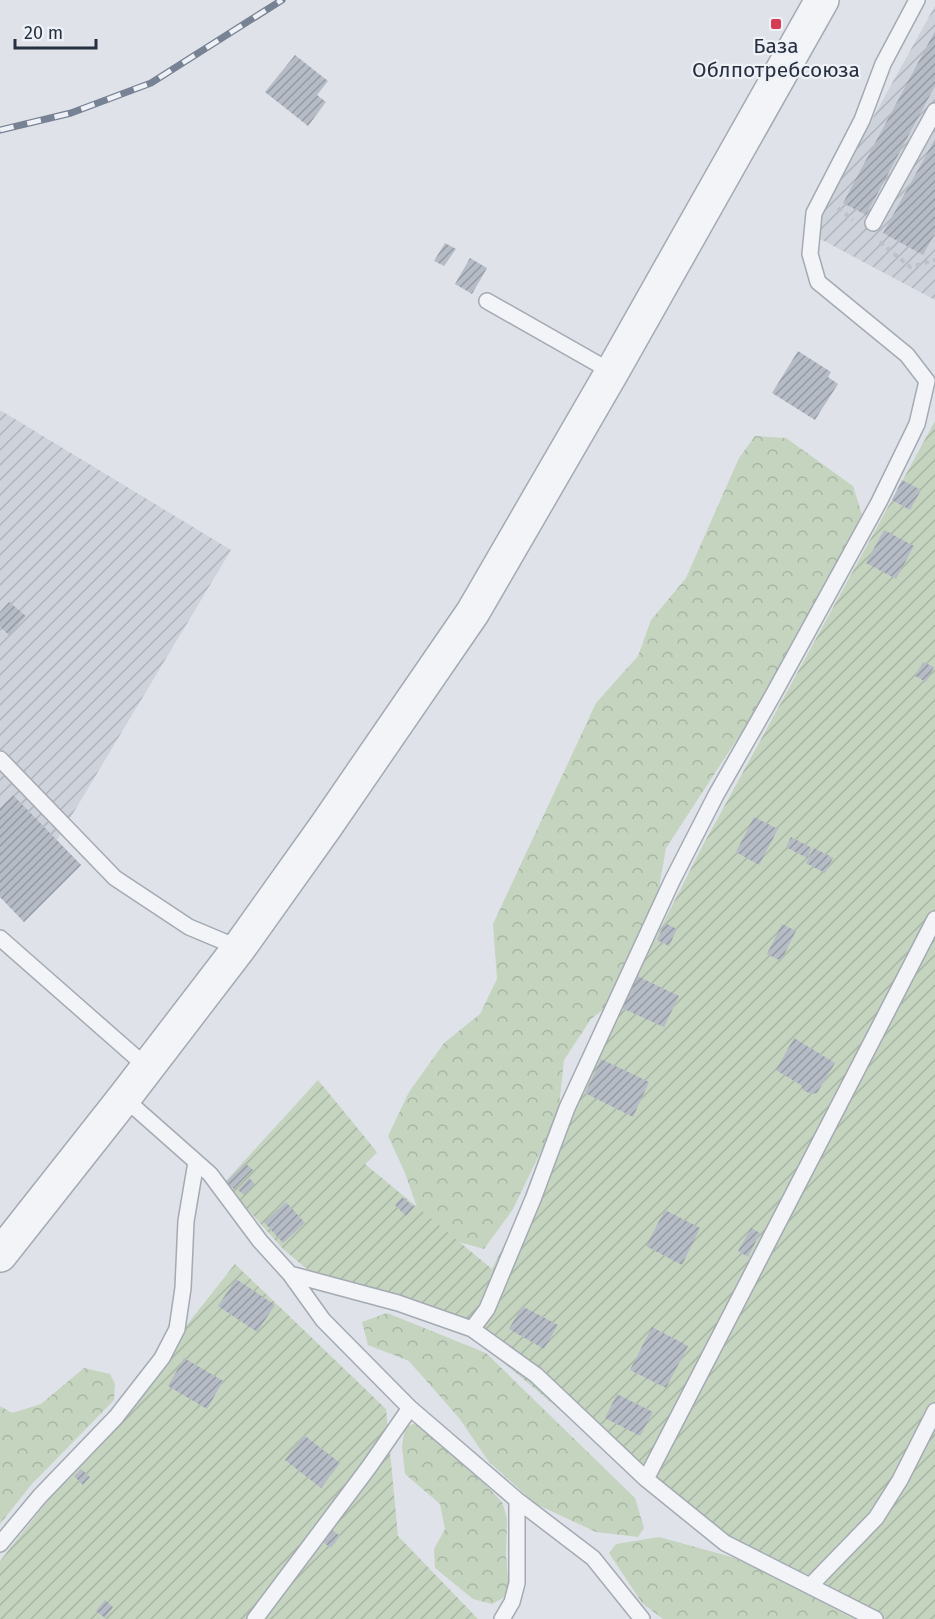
<svg xmlns="http://www.w3.org/2000/svg" width="935" height="1619" font-family="'Fira Sans',sans-serif">
<style>
.industrial{fill:url(#industrial-furrows)}
.forest{fill:url(#forest-crowns)}
.garden{fill:url(#garden-furrows)}
.building{fill:url(#building-hatch)}
.lines{fill:none;stroke-linecap:round;stroke-linejoin:round}
.service-casing{stroke:#a4aab3;stroke-width:18}
.tertiary-casing{stroke:#a4aab3;stroke-width:36}
.path{stroke:#bdc1c8;stroke-width:4;stroke-dasharray:4.5 4.5;stroke-linecap:butt}
.service{stroke:#f2f4f7;stroke-width:15}
.tertiary{stroke:#f2f4f7;stroke-width:33}
.rail-casing{stroke:#778294;stroke-width:7}
.rail{stroke:#eef2f7;stroke-width:4.5;stroke-dasharray:14;stroke-linecap:butt}
.poi-dot{fill:#d73b52;stroke:#eef2f7;stroke-width:2}
.labels{text-anchor:middle;stroke-width:4.5;stroke-linejoin:round;paint-order:stroke}
.poi-label{font-size:21px;fill:#273041;stroke:#eef2f7}
</style>
<defs>
<pattern id="industrial-furrows" width="10" height="10" patternUnits="userSpaceOnUse" patternTransform="scale(1.5)"><rect width="10" height="10" fill="#cdd2db"/><path d="M-1 1l2-2M0 10L10 0M9 11l2-2" fill="none" stroke="#b0b5bd"/></pattern>
<pattern id="forest-crowns" width="20" height="18" patternUnits="userSpaceOnUse" patternTransform="scale(1.5)"><rect width="20" height="18" fill="#c4d4bf"/><path d="M2 6a3 3 0 1 1 6 0M12 15a3 3 0 1 1 6 0" fill="none" stroke="#a8b6a5"/></pattern>
<pattern id="garden-furrows" width="10" height="10" patternUnits="userSpaceOnUse" patternTransform="scale(1.5)"><rect width="10" height="10" fill="#c4d4bf"/><path d="M-1 1l2-2M0 10L10 0M9 11l2-2" fill="none" stroke="#a8b6a5"/></pattern>
<pattern id="building-hatch" width="6" height="6" patternUnits="userSpaceOnUse" patternTransform="scale(1.5)"><rect width="6" height="6" fill="#b6bcc6"/><path d="M-1 1l2-2M0 6l6-6M5 7l2-2" fill="none" stroke="#9499a2"/></pattern>
</defs>
<rect width="100%" height="100%" fill="#dfe3e9"/>
<path class="industrial" d="M935,6V300L809,233Z
M0,410L231,550L57,840L81,865L24,922L0,897Z"/>
<path class="forest" d="M755,436L786,438L853,486L864,521L777,678L666,848L655,911L613,1002L591,1019L564,1060L558,1116L513,1209L484,1249L455,1241L421,1219L405,1173L388,1136L409,1092L444,1043L480,1014L497,979L493,924L596,703L638,656L651,620L686,578L739,458Z
M387,1313L486,1353L635,1498L644,1528L638,1537L596,1532L536,1504L489,1462L459,1418L409,1361L368,1345L362,1322Z
M84,1368L110,1374L115,1384L114,1400L31,1485L0,1524V1406L12,1413L41,1404Z
M414,1424L428,1432L481,1480L502,1502L507,1518L506,1556L509,1588L503,1598L492,1604L473,1599L435,1568L434,1549L445,1529L440,1504L405,1474L402,1446L405,1427Z
M659,1537L735,1558L777,1578L854,1619H663L642,1603L609,1553L616,1544Z"/>
<path class="garden" d="M935,421V1619H866L729,1552L478,1341L453,1315L313,1274L283,1249L224,1183L318,1080L377,1152L365,1164L492,1269L580,1093L636,976L702,847Z
M235,1264L386,1409L398,1536L478,1619H0V1561Z"/>
<path class="building" d="M935,31V86L866,215L843,203Z
M295,55L328,81L317,95L326,102L308,126L265,92Z
M935,139V233L923,255L883,233Z
M445,243L456,249L444,266L434,261Z
M470,258L487,268L472,294L455,284Z
M798,351L831,372L828,377L838,384L815,420L772,393Z
M902,480L921,490L910,510L892,500Z
M884,530L914,546L896,579L866,563Z
M9,602L26,616L9,635L0,627V612Z
M923,662L934,667L926,682L915,676Z
M13,795L81,865L24,922L0,897V808Z
M754,817L778,829L759,865L736,852Z
M791,837L812,848L807,858L786,847Z
M814,848L833,858L825,873L806,863Z
M665,923L677,929L669,946L657,940Z
M782,924L796,931L781,961L767,954Z
M637,976L679,996L664,1027L622,1008Z
M794,1038L835,1063L817,1093L811,1094L803,1090L801,1085L776,1070Z
M601,1059L649,1082L633,1117L585,1093Z
M245,1163L253,1170L234,1189L226,1182Z
M249,1178L255,1184L244,1195L238,1190Z
M402,1197L414,1207L406,1216L395,1205Z
M286,1202L305,1223L283,1243L264,1222Z
M665,1210L700,1228L682,1265L646,1246Z
M751,1228L760,1233L748,1257L738,1251Z
M236,1279L275,1305L257,1332L218,1306Z
M522,1306L558,1325L544,1349L509,1329Z
M652,1327L688,1346L666,1388L630,1370Z
M184,1358L223,1381L207,1409L168,1386Z
M617,1394L653,1412L640,1436L605,1418Z
M304,1435L340,1463L321,1488L285,1460Z
M81,1469L90,1477L83,1485L74,1476Z
M332,1530L340,1536L331,1548L323,1542Z
M105,1600L113,1607L105,1618L96,1611Z"/>
<g class="lines">
<g class="service-casing">
<path id="service" d="M873,223L935,111
M487,301L612,372
M0,759L115,878L189,927L239,948
M0,938L148,1068
M124,1098L210,1174L260,1241L290,1274L323,1320L410,1408L517,1500L593,1558L642,1619
M290,1274L398,1303L472,1329L536,1375L646,1479L725,1543L875,1619
M472,1329L487,1309L533,1199L567,1108L672,881L716,795L773,695L879,502L917,424L927,381L907,355L818,282L810,254L814,213L862,120L883,64L917,0
M646,1479L935,919
M0,1544L40,1496L116,1417L162,1358L177,1329L183,1288L186,1221L196,1162
M810,1586L876,1518L900,1480L935,1411
M255,1619L369,1467L410,1408
M502,1619L512,1602L517,1583V1500"/>
</g>
<g class="tertiary-casing">
<path id="tertiary" d="M0,1255L124,1098L239,948L326,826L473,612L612,372L822,0"/>
</g>
<path class="path" d="M838,208L853,220
M880,242L910,267L935,260"/>
<use href="#service" class="service"/>
<use href="#tertiary" class="tertiary"/>
<g class="rail-casing">
<path id="rail" d="M0,130L71,113L151,83L282,0"/>
</g>
<use href="#rail" class="rail"/>
</g>
<rect class="poi-dot" x="770" y="18" width="12" height="12" rx="3"/>
<g class="labels">
<g class="poi-label">
<text x="776" y="53">База<tspan x="776" dy="24">Облпотребсоюза</tspan></text>
</g>
</g>
<path d="M15 39v9h81v-9" fill="none" stroke="#273041" stroke-width="3"/>
<text x="24" y="39" font-size="18" fill="#273041" stroke="#eef2f7" stroke-width="4.5" paint-order="stroke">20 m</text>
</svg>
